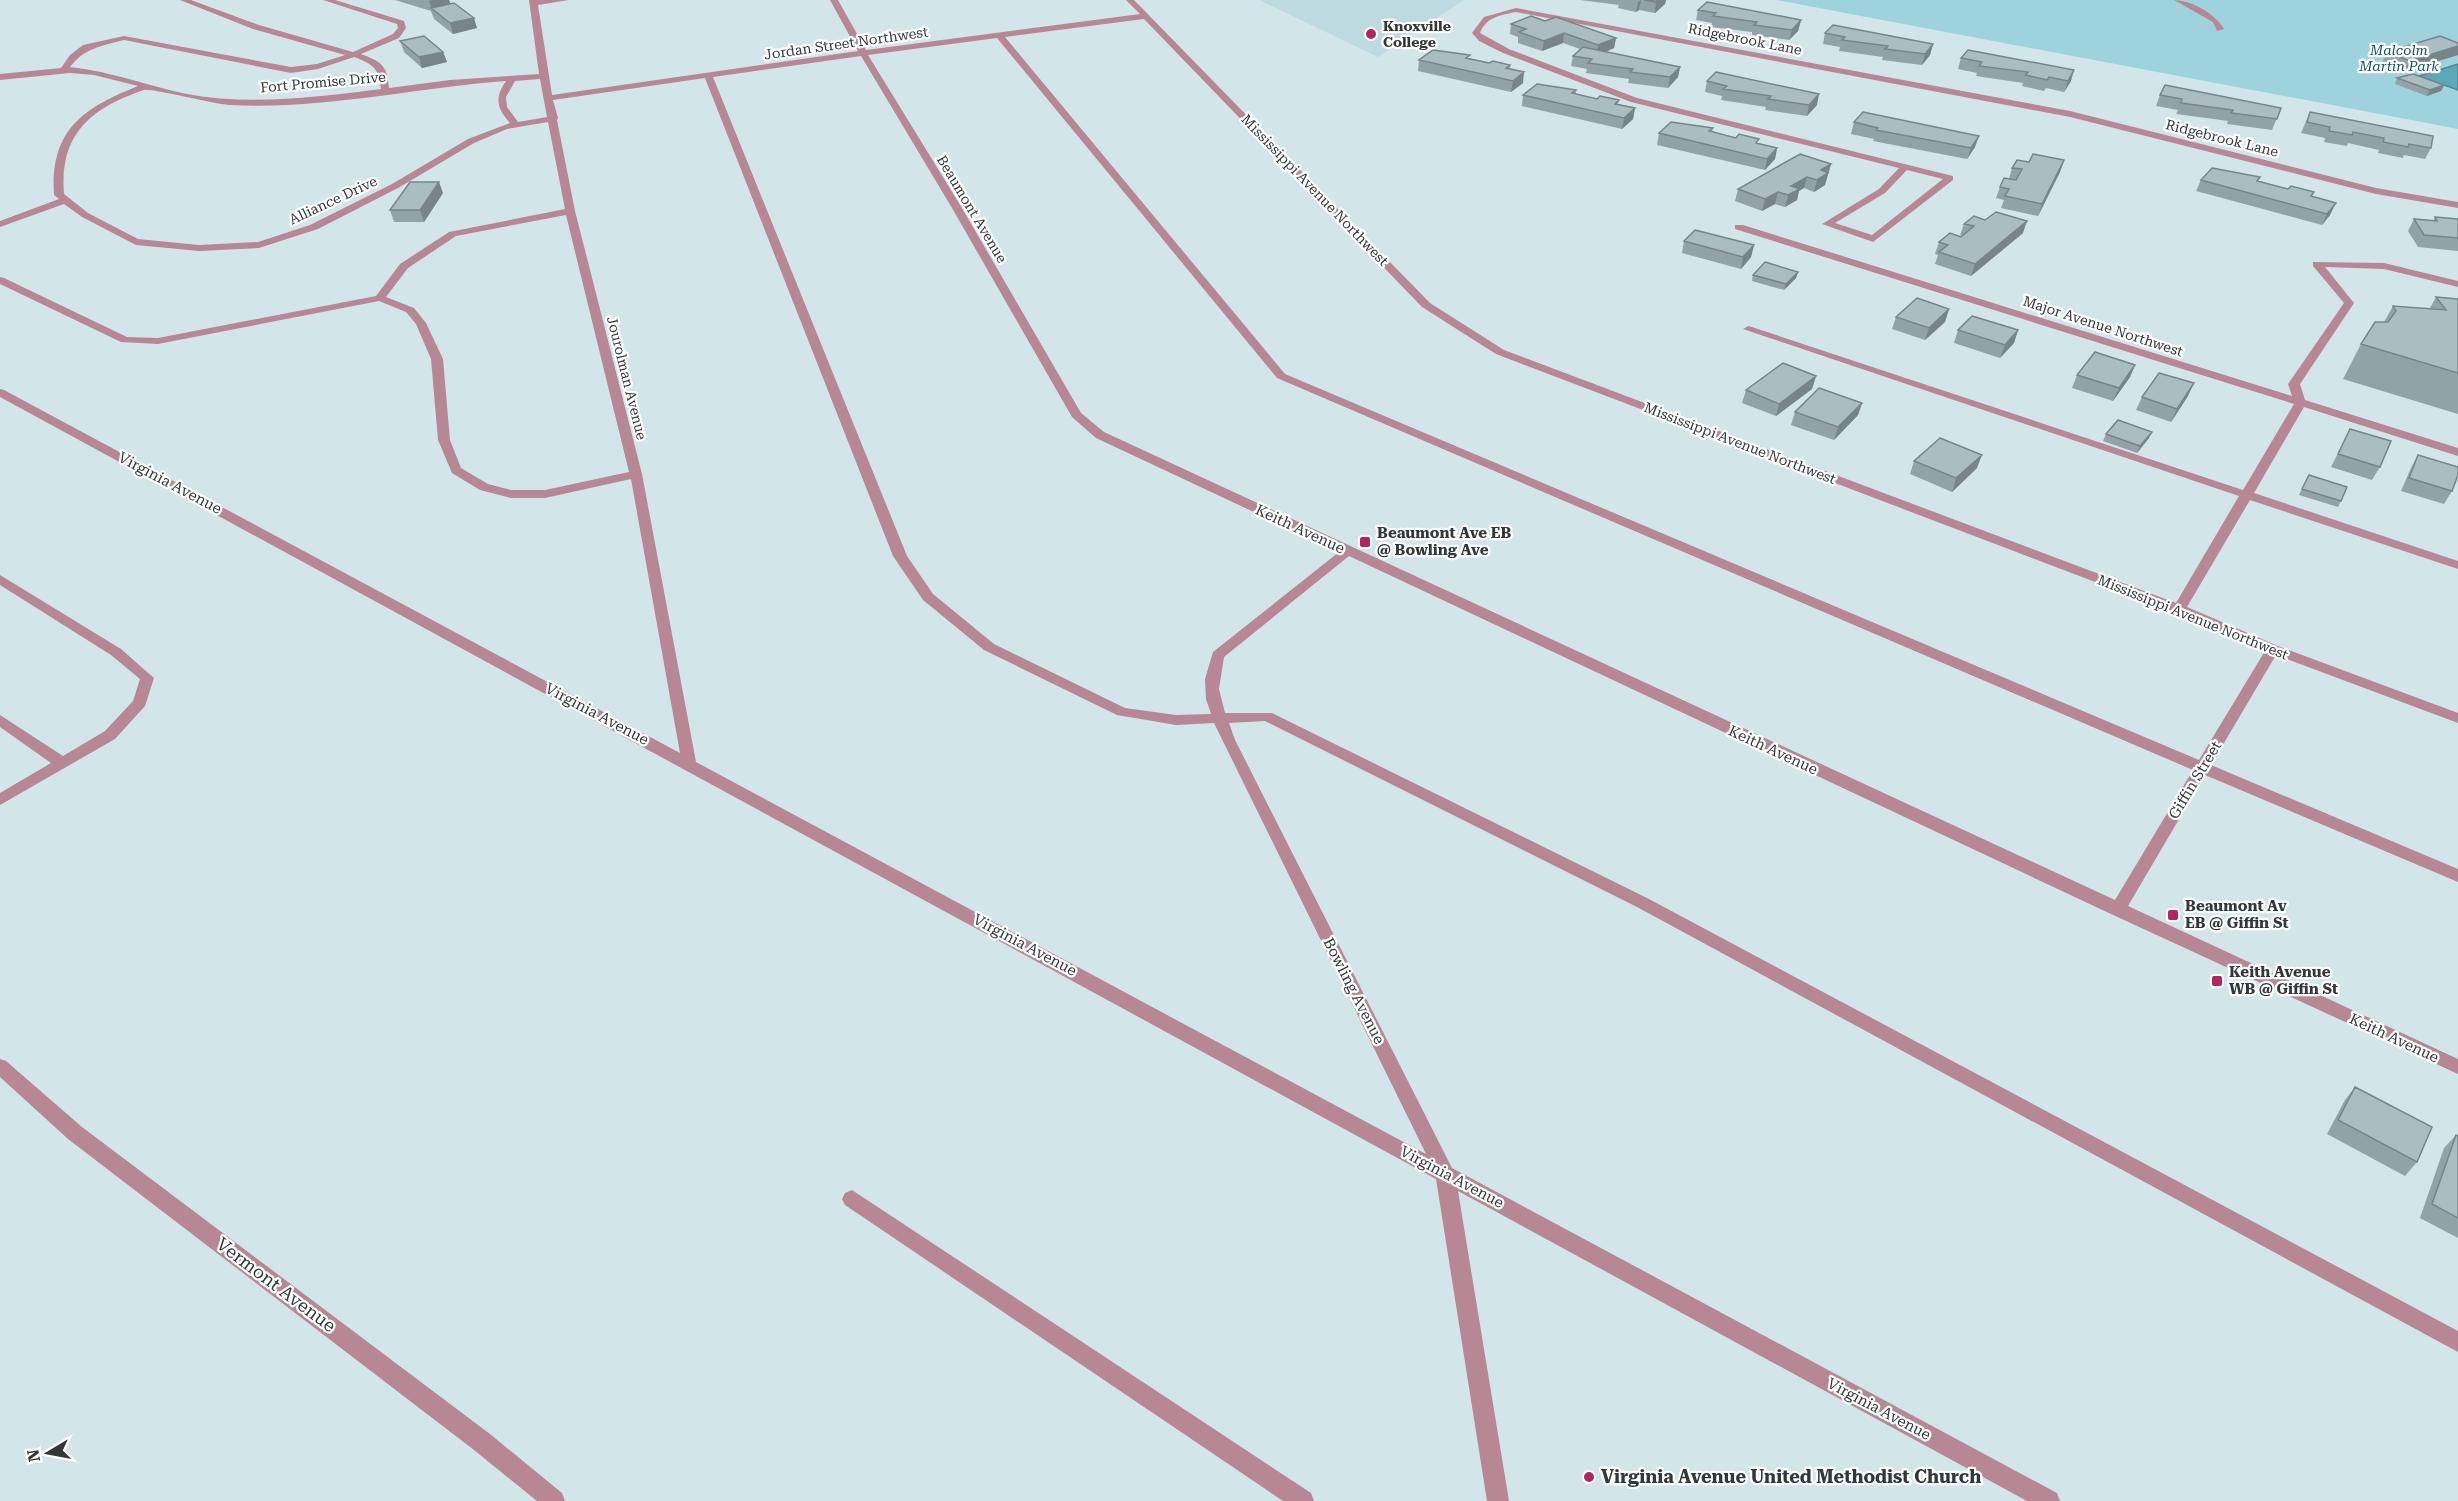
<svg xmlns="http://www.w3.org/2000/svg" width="2458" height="1501" font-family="'Roboto Serif',serif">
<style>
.built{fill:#bddae0}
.green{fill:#9ed3de}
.water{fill:#5ca8b7;stroke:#4f8691;stroke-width:1.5}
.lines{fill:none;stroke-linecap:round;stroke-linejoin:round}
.minor{fill:#b78795;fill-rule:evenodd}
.wall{fill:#92a3a7}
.shaded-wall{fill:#778588}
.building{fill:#aabec2;stroke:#778588;stroke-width:1.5}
.poi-dot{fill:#b02562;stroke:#fff;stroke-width:2}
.labels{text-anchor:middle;stroke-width:4.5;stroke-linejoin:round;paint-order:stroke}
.far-poi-label{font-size:14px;font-weight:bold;fill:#303839;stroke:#fff;text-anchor:start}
.far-street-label{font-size:14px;fill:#303839;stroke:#fff}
.far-park-label{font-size:14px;font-style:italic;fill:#12545f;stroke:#fff}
.street-label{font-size:15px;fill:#303839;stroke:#fff}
.poi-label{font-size:15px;font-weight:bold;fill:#303839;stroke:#fff;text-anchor:start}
.near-street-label{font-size:18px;fill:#303839;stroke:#fff}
.near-poi-label{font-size:18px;font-weight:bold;fill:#303839;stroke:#fff;text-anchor:start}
</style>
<rect width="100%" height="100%" fill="#d2e6ea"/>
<path class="built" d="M1259,0H1464L1378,57Z"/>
<path class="green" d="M1777,0H2458V129L2427,123Z"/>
<path class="water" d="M2458,64V90L2419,76Z"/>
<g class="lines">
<path class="minor" d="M180,0H191L259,25L353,52L393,34L398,28L397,24L323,0H335L404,21L406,28L399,38L361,54C382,62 387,65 389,88L450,80L539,74L529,0H569L538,5L552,95L858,51L830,0H838L866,50L1140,14L1126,0H1134L1430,303L1504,350L2176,603L2239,496L1743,329L1748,326L1752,327L2243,490L2294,404L1735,229V225H1743L2292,396L2288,384L2344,303L2313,266V262L2384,263L2458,281V287L2384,269L2325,267L2354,303L2300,384L2305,400L2458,448V456L2304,407L2254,493L2458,561V569L2250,500L2187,607L2278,646L2458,713V723L2276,655L2211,765L2458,869V882L2205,775L2128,906L2458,1059V1074L2111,914L1349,556L1224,657L1219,689L1225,713H1272L1649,899L2458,1331V1352L1637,907L1265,721L1229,723L1235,740L1452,1168L2057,1493L2060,1501H2027L1458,1191L1509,1501H1487L1436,1179L0,397V389L4,390L680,753L631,479L545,498H511L480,490L452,473L438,440L431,359L416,324L406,312L379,301L158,344L121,342L0,284V277L4,278L127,337L158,338L376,296L400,264L449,232L565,209L548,122L507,129L474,143L398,188L318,229L259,248L199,251L136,245L82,217L64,204L0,227V221L59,199L54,195C50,130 83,108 138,86L94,75L70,73L0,80V74L61,68L70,55L83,45L124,36L291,67L317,64L345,55L253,29ZM1144,19L1422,307L1496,354L2174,612L2265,651L2199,760L1285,374L1005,37ZM997,38L1277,378L2193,770L2115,900L1104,432L1081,413L962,208L868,55ZM124,40L291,73L318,69L354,57C373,64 379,68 381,89C317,97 251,106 187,94C148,86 110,71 70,67C84,48 102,46 124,40ZM861,56L952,208L1072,417L1096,438L1339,552L1213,652L1205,679L1206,699L1211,714L1176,715L1125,708L994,644L933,594L907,556L713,77ZM705,78L893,556L923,600L984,650L1117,715L1176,725L1214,723L1426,1154L696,762L642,474L575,211L557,120L558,118L553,100ZM540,79L547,117L518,122L507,107L506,97L515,81ZM506,81C494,98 497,109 510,123L468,139L392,184L310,225L258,242L199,245L138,239L88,213L64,194C59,135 90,108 144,90C150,88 214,104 229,105C320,110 415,88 506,81ZM566,215L629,472L545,490H511L488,484L461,468L450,440L443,359L426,323L414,308L386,297L408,268L456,236Z
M2174,0C2191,0 2216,14 2224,29L2217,31L2213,22Z
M1516,8L2070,111L2376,188L2458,202V208L2376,194L2070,117L1516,12C1501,15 1486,17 1480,33L1509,49L1637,98L1953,176V180L1873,242L1822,224L1879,189L1899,168L1631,102L1503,53L1479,41L1472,33L1484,17ZM1907,170L1943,179L1872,235L1835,223L1885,193Z
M0,575L121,649L154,678L145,706L115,739L0,805V793L51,763L0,727V715L63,756L105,731L133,701L140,679L111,655L0,585Z
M0,1059L6,1061L82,1127L490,1434L562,1493L565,1501H537L474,1450L68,1139L0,1077Z
M852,1190L1311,1493L1314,1501H1283L845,1205L842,1199L845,1193Z"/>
</g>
<path class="wall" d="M395,0H449L450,4L477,28L453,34L434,19L431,11Z
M1580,0H1666L1665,4L1655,13L1639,10L1636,12L1618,8L1619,5Z
M1698,10L1801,20L1798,31L1789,40L1752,35V32L1711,27L1712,23L1696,20Z
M1545,21L1616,38L1614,48L1606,52L1680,67L1678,77L1668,88L1628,83L1629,79L1586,73L1587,69L1571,66L1573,56L1580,49L1563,43L1542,51L1518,43V37L1510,34L1511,24Z
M1825,33L1933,44L1930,55L1922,65L1882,60L1883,57L1839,51L1840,47L1823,44Z
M400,41L443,52L447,62L422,68L404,52Z
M2458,43V55L2405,71L2382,63L2387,52Z
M1961,58L2071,81L2064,92L2046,88L2044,91L2022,86L2023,83L1976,76L1977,73L1958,69Z
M1470,59L1489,63L1510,65V69L1523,83L1511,92L1418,71L1419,60Z
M2397,78L2444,85L2441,91L2427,96L2395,84Z
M1707,81L1817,105L1807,116L1765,110L1766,107L1721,100L1722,96L1705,92Z
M1576,90V94L1597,99L1619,100L1618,104L1635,108L1633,119L1622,129L1522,106L1523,95Z
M2160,95L2281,108L2272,130L2227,124L2228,121L2176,114L2178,110L2156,106Z
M2310,112L2431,148L2425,159L2404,155L2403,158L2378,153L2379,150L2348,143L2347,146L2324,142L2325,138L2301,133Z
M1854,122L1975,147L1967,159L1873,141L1874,139L1851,134Z
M1713,128L1712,132L1777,148L1775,159L1765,170L1657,145L1659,133Z
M2064,160L2060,172L2038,216L2001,208L2004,200L1996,198L2000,187L2009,179L2012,168L2029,162Z
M1831,164L1825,185L1814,192L1804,188L1799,191L1797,200L1785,207L1775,204L1762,211L1735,201L1738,189Z
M2260,177L2258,181L2288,189L2314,192L2312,197L2330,215L2322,225L2196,191L2201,180Z
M443,193L424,222H394L390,210Z
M2435,217L2458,219V251L2418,247L2408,231L2414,219L2433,221Z
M1985,220L2023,233L1971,276L1935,264L1938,255L1935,254L1939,242L1961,237L1962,236L1960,235L1964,224Z
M1684,241L1754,245L1751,257L1741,269L1682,253Z
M1798,272L1796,278L1784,290L1752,281L1753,275Z
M2436,297L2458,299V414L2343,379L2361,344L2384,322L2393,306L2430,308Z
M1949,309L1945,322L1925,340L1892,329L1896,317Z
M1958,330H2018L2014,343L2000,358L1954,343Z
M2135,365L2130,377L2113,401L2072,388L2077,375Z
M1816,376L1812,389L1776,416L1742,403L1746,390Z
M2188,396L2171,422L2136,410L2142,397Z
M1862,403L1858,415L1834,440L1791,425L1795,412Z
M2350,429L2380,467L2372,480L2331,467Z
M2106,434L2149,438L2137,453L2103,441Z
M2418,455L2452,491L2444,504L2401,491L2411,468Z
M1914,461L1977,468L1952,492L1910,474Z
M2309,475L2341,501L2338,507L2299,495Z
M2355,1087L2417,1162L2405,1176L2327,1134L2345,1100Z
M2456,1135L2458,1136V1238L2420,1218L2444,1148Z"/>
<path class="shaded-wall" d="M432,0H449L451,5L432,9L429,1Z
M1641,0L1639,10L1636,12L1638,2Z
M1659,0H1666L1665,4L1655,13L1656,2Z
M474,18L477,28L453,34L450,23Z
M1801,20L1798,31L1789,40L1792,30Z
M1564,33L1563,43L1542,51L1544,41Z
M1616,38L1614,48L1597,55L1598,45Z
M1933,44L1930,55L1922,65L1925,54Z
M2458,46V55L2405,71L2410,61Z
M443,52L447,62L422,68L419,57Z
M1680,67L1678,77L1668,88L1670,77Z
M2074,70L2071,81L2064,92L2068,81Z
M1524,72L1523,83L1511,92L1513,81Z
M2444,85L2441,91L2427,96L2430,90Z
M1819,94L1817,105L1807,116L1809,105Z
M1635,108L1633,119L1622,129L1624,118Z
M1979,136L1975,147L1967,159L1971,148Z
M1777,148L1775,159L1765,170L1767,159Z
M2064,160L2060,172L2038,216L2042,204Z
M1831,164L1825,185L1814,192L1817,180L1821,170Z
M1807,177L1804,188L1799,191L1797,200L1785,207L1791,186Z
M439,182L443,193L424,222L420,210Z
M1778,192L1775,204L1762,211L1765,199Z
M2336,203L2330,215L2322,225L2327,214Z
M2027,221L2023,233L1971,276L1975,264Z
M1754,245L1751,257L1741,269L1743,257Z
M1798,272L1796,278L1784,290L1786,284Z
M1949,309L1945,322L1925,340L1929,328Z
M2018,330L2014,343L2000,358L2005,345Z
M2135,365L2130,377L2113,401L2119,388Z
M1816,376L1812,389L1776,416L1779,404Z
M2194,383L2188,396L2171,422L2177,409Z
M1862,403L1858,415L1834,440L1838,427Z
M2152,432L2149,438L2137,453L2140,446Z
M1982,455L1977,468L1952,492L1956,478Z"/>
<path class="building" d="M1644,0H1659L1656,2Z
M1707,2L1801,20L1792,30L1754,25L1757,22L1713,16L1716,13L1698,10Z
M454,3L474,18L450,23L431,8Z
M1531,16L1545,21L1556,17L1616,38L1598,45L1564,33L1544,41L1519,32L1526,29L1511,24Z
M1833,25L1933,44L1925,54L1885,49L1888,46L1842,40L1845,37L1825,33Z
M424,36L443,52L419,57L400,41Z
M2440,36L2458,43V46L2410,61L2387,52Z
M1583,47L1680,67L1670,77L1630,72L1633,69L1588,63L1592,59L1573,56Z
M1433,50L1470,55L1466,58L1489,63L1493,61L1510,65L1506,68L1524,72L1513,81L1419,60Z
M1968,50L2074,70L2068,81L2049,77L2047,80L2026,75L2028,72L1979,66L1982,62L1961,58Z
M1716,72L1819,94L1809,105L1768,99L1771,96L1723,89L1727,86L1707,81Z
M2413,74L2444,85L2430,90L2397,78Z
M1537,84L1576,90L1572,93L1597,99L1600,96L1619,100L1615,104L1635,108L1624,118L1523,95Z
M2165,85L2281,108L2277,119L2231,113L2233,110L2181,103L2182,99L2160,95Z
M1863,112L1979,136L1971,148L1876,130L1878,128L1854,122Z
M2310,112L2433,136L2431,148L2409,144L2408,147L2383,142L2384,138L2353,132L2352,135L2329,131L2330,127L2307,122Z
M1671,122L1713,128L1709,131L1736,138L1739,134L1759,139L1756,143L1777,148L1767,159L1659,133Z
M1800,154L1831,164L1821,170L1828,173L1817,180L1807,177L1791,186L1800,189L1788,195L1778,192L1765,199L1738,189Z
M2033,154L2064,160L2042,204L2005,196L2009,189L2000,187L2004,178L2016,180L2022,169L2012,168L2017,160L2029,162Z
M2212,168L2260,177L2257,181L2288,189L2291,186L2314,192L2311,196L2336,203L2327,214L2201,180Z
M410,182H439L420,210H390Z
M1996,212L2027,221L1975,264L1939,252L1948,245L1939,242L1950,233L1961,237L1974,226L1964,224L1974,216L1985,220Z
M2435,217L2458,219V238L2424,235L2414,219L2437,221Z
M1695,230L1754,245L1743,257L1684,241Z
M1765,262L1798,272L1786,284L1753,275Z
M2436,297L2458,299V373L2361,344L2375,322H2388L2396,311L2393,306L2446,310Z
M1917,298L1949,309L1929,328L1896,317Z
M1972,316L2018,330L2005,345L1958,330Z
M2095,352L2135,365L2119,388L2077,375Z
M1783,363L1816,376L1779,404L1746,390Z
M2159,373L2194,383L2177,409L2142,397Z
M1819,388L1862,403L1838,427L1795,412Z
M2118,420L2152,432L2140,446L2106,434Z
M2350,429L2391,441L2380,467L2338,454Z
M1940,438L1982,455L1956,478L1914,461Z
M2418,455L2458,467V475L2452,491L2409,478Z
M2309,475L2347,487L2341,501L2302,489Z
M2355,1087L2432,1127L2417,1162L2338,1120Z
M2456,1135L2458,1136V1218L2432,1204Z"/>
<g class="poi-dot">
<circle cx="1371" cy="34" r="6"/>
<rect x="1359" y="536" width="12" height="12" rx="3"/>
<rect x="2167" y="909" width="12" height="12" rx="3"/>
<rect x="2211" y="975" width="12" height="12" rx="3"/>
<circle cx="1589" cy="1477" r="6"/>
</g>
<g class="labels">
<g class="far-poi-label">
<text x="1383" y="31">Knoxville<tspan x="1383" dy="16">College</tspan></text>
</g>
<g class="far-street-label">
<text transform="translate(1745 39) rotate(11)" y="5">Ridgebrook Lane</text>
<text transform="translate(846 43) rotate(-8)" y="5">Jordan Street Northwest</text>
<text transform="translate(323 82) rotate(-5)" y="5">Fort Promise Drive</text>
<text transform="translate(2222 138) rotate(14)" y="5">Ridgebrook Lane</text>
<text transform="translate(1315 190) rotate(46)" y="5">Mississippi Avenue Northwest</text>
<text transform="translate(333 200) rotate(-25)" y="5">Alliance Drive</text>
<text transform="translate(972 209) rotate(59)" y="5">Beaumont Avenue</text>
<text transform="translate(2103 326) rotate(18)" y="5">Major Avenue Northwest</text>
<text transform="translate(627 378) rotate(76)" y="5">Jourolman Avenue</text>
<text transform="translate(1740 443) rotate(21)" y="5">Mississippi Avenue Northwest</text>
<text transform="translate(2193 617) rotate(22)" y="5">Mississippi Avenue Northwest</text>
</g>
<g class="far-park-label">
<text x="2399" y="55">Malcolm<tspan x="2399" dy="16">Martin Park</tspan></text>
</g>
<g class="street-label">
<text transform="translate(170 483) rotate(28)" y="5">Virginia Avenue</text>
<text transform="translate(1300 529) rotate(25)" y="5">Keith Avenue</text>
<text transform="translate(597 714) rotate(28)" y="5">Virginia Avenue</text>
<text transform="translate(1773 750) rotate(25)" y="5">Keith Avenue</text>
<text transform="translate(2195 780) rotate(-59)" y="5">Giffin Street</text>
<text transform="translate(1025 945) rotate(28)" y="5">Virginia Avenue</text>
<text transform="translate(1354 991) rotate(63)" y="5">Bowling Avenue</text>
<text transform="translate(2394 1038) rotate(25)" y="5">Keith Avenue</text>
<text transform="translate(1452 1177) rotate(28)" y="5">Virginia Avenue</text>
<text transform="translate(1879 1409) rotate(28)" y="5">Virginia Avenue</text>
</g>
<g class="poi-label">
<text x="1377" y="538">Beaumont Ave EB<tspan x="1377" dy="17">@ Bowling Ave</tspan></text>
<text x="2185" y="911">Beaumont Av<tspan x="2185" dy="17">EB @ Giffin St</tspan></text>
<text x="2229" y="977">Keith Avenue<tspan x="2229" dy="17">WB @ Giffin St</tspan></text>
</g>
<g class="near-street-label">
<text transform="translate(276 1285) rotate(37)" y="6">Vermont Avenue</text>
</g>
<g class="near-poi-label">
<text x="1601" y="1483">Virginia Avenue United Methodist Church</text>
</g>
</g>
<g transform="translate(48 1453) rotate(260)" stroke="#ffffff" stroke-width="4.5" paint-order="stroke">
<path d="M0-4.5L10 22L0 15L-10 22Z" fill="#303839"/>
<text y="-9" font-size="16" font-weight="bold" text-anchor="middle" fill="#303839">N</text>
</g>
</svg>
